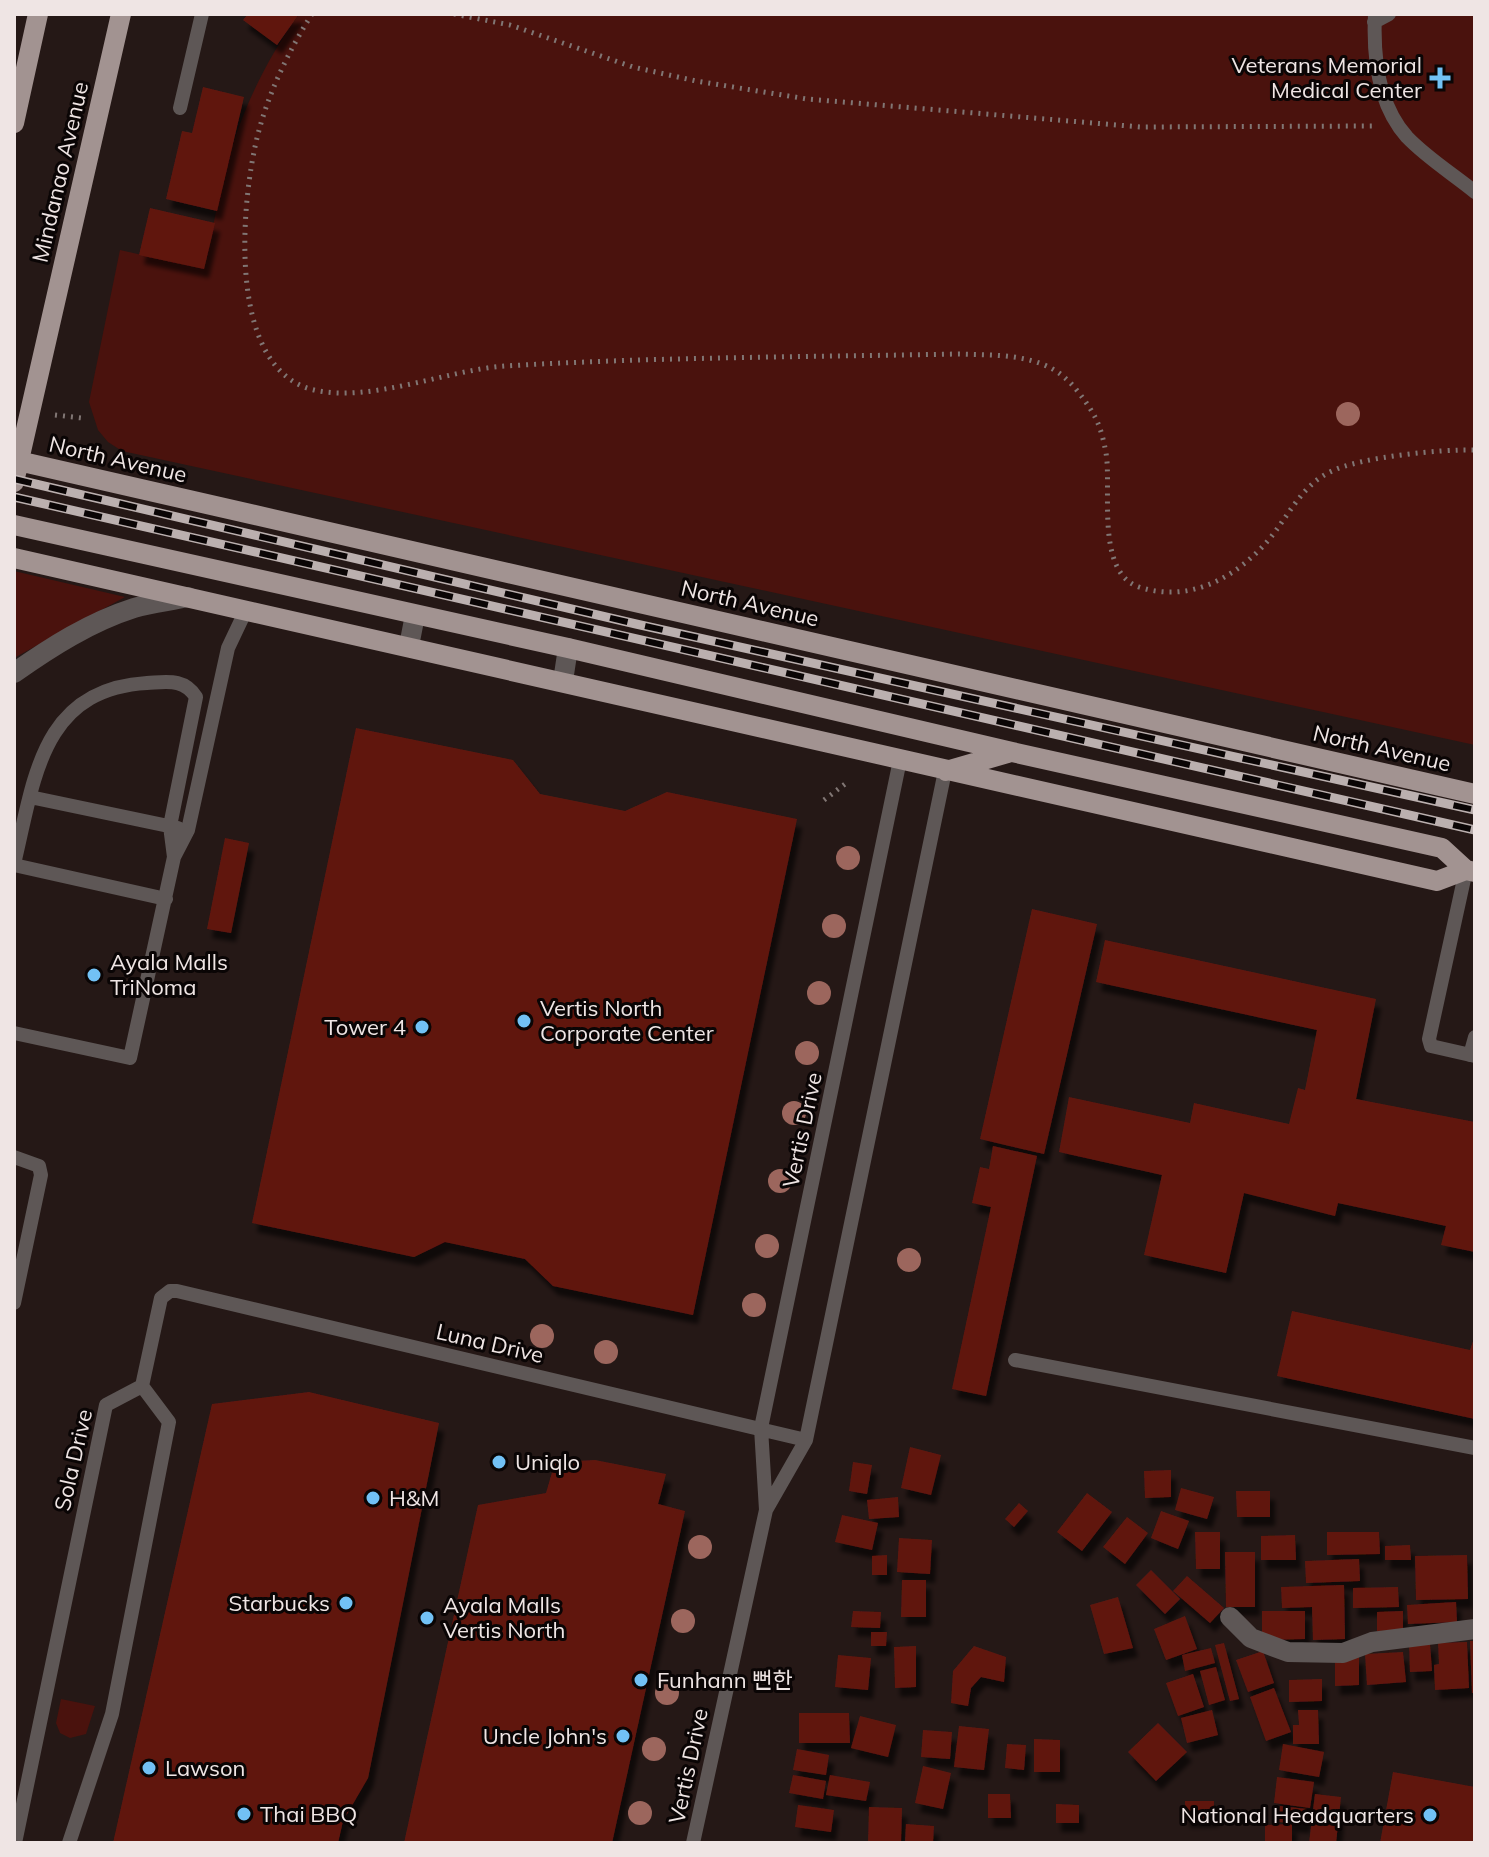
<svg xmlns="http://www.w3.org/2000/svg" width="1489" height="1857" font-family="Mulish,'Noto Sans KR',sans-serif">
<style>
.green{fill:#4a120d}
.building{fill:#601711;filter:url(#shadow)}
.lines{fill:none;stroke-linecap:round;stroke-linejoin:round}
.path{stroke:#817674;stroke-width:5;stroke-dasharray:2 6;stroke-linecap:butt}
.service{stroke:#5e5756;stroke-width:14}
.minor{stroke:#5e5756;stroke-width:20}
.primary{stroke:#a29391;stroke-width:20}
.rail-casing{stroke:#bbb0af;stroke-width:9}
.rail{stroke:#0a0505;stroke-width:6;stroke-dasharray:18;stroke-linecap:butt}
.tree{fill:#9c665d}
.poi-dot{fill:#72c1f5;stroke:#0a0505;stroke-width:3}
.labels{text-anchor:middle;stroke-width:6;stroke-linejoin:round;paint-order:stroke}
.poi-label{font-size:22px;fill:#efe5e4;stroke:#0a0505;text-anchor:start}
.street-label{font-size:22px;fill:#efe5e4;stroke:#0a0505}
</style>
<defs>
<filter id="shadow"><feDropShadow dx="5" dy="9" stdDeviation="2" flood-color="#0009"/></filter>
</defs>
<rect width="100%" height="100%" fill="#251816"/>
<path class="green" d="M299,14H1475V745L122,451L108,442L98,430L89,402L120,250L204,269C214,227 220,182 234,141C249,96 271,53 299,14Z
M14,571L125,597L14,658Z
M61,1699L95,1706L86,1734L70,1738L60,1733L56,1723Z"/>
<path class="building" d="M248,14H299L277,45L243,20Z
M203,87L244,97L217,211L166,199L182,131L192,133Z
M150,208L215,223L204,269L139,255Z
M356,728L513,760L540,794L625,811L667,792L797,819L693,1315L553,1286L525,1259L445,1242L414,1257L252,1223Z
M225,838L249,843L231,933L207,929Z
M1032,909L1097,924L1044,1154L980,1139Z
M1105,940L1376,999L1356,1099L1475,1122V1252L1441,1245L1446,1226L1338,1203L1335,1216L1244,1193L1226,1273L1144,1255L1162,1175L1059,1152L1069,1097L1190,1123L1194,1103L1289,1124L1298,1088L1305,1090L1317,1030L1096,982Z
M993,1146L1037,1156L986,1396L952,1389L991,1207L972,1203L980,1167L989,1169Z
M1292,1311L1470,1350L1475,1335V1419L1277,1376Z
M309,1392L439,1423L368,1778L343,1821L338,1843H113L212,1404Z
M910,1447L941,1455L931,1495L901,1488Z
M595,1460L666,1474L658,1504L685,1511L612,1843H404L478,1505L546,1493L555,1462Z
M853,1462L872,1465L867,1494L849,1491Z
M1171,1470V1497L1145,1498L1144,1471Z
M1181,1488L1214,1497L1207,1519L1175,1510Z
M1236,1491H1270V1517H1237Z
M1087,1493L1112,1512L1082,1551L1057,1532Z
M898,1497L899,1517L869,1519L867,1500Z
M1019,1503L1028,1511L1014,1527L1005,1519Z
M1161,1511L1189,1521L1178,1549L1151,1538Z
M842,1515L878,1523L872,1550L835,1542Z
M1127,1517L1148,1533L1125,1564L1103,1547Z
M1195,1532H1220V1569H1196Z
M1327,1532H1379L1380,1554L1327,1555Z
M1295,1535L1296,1560H1261V1536Z
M899,1538L932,1540L930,1574L897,1572Z
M1410,1545L1411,1560H1385V1546Z
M1225,1552H1255V1607H1226Z
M887,1555V1575H872V1556Z
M1467,1555L1468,1599L1416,1600L1415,1556Z
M1359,1559L1360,1581L1306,1583L1305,1561Z
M1151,1570L1180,1599L1165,1614L1136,1585Z
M1187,1576L1224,1608L1210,1623L1173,1591Z
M902,1580H926V1617H901Z
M1344,1585L1345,1639L1313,1640L1312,1607L1282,1608L1281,1587Z
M1398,1587L1399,1607L1353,1608V1588Z
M1118,1597L1133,1648L1104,1654L1090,1605Z
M1456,1602L1457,1622L1408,1624L1407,1605Z
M853,1611L881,1612L880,1628L851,1627Z
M1262,1611H1305V1639L1262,1640Z
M1403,1611V1630L1377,1631V1612Z
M1185,1616L1197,1649L1166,1660L1154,1629Z
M871,1632H887L886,1646H871Z
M1470,1641H1475V1693H1472Z
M1467,1642L1469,1688L1435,1690L1434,1665L1439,1664L1438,1643Z
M1224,1643L1239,1699L1230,1701L1215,1645Z
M1430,1643L1432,1671L1410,1672L1409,1644Z
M916,1646V1687L895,1688L894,1647Z
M974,1646L1006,1657L1004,1682L981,1677L971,1688L968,1706L951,1703L953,1671Z
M1211,1648L1215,1663L1185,1671L1182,1655Z
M1263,1651L1274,1683L1248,1692L1236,1660Z
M1403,1652L1406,1682L1367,1685L1365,1654Z
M838,1655L871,1658L868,1690L835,1687Z
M1359,1655V1685L1335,1686V1656Z
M1216,1667L1225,1700L1209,1705L1200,1671Z
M1193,1674L1204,1707L1178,1716L1166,1683Z
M1322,1679V1701L1289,1702V1680Z
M1274,1688L1291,1732L1266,1741L1250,1697Z
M1212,1710L1218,1735L1187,1743L1181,1718Z
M1298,1710H1318L1319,1744H1293V1725H1299Z
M799,1713H849L850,1743H799Z
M860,1716L896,1725L888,1757L851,1748Z
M1158,1723L1187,1752L1156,1781L1128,1752Z
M959,1726L989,1729L984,1770L954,1767Z
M923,1730L952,1732L950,1759L921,1757Z
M1034,1739L1060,1740V1772H1034Z
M1007,1744L1026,1745L1024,1770L1005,1768Z
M1283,1744L1324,1752L1319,1777L1279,1770Z
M797,1749L829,1755L826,1775L793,1770Z
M923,1766L951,1773L943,1809L915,1803Z
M1393,1772L1475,1787V1843H1380Z
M793,1775L826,1781L823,1799L789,1793Z
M830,1775L870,1782L866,1801L826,1795Z
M1277,1777L1314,1782L1310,1808L1274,1803Z
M988,1794H1010L1011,1818H988Z
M1315,1794L1341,1797L1336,1843H1309Z
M1185,1801H1214V1818L1185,1819Z
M1056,1804L1079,1805V1823H1056Z
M798,1805L834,1810L831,1832L795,1827Z
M1280,1806L1307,1809L1305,1824L1278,1822Z
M869,1807L902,1808L901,1843H868Z
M906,1824L934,1826L933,1843H905Z
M1292,1824V1843H1265V1825Z"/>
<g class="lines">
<path class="path" d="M312,14C286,55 263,104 254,152C241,215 229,370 314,390C371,403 447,370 505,366C656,357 807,357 958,354C986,355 1016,354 1042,364C1058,370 1069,380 1079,393C1096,415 1101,426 1106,453C1112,488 1095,572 1139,587C1191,604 1239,576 1271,537C1290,513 1303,484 1332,471C1361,457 1442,449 1475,450
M454,14L510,25L633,67L696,81L807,99L1141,127L1372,126
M55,415L82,418
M824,800L845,784"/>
<path class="service" d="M1375,14C1373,56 1378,105 1407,137C1427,158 1453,174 1475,192
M1374,22L1389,14
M180,108L202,14
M30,797L178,828
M14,864C34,782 40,689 147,683C167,682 184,678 196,697L170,826L174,857
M14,865L166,899
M1466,870L1429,1039L1431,1046L1475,1056
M14,1033L130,1058L174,857L188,830L228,648L246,610
M1470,1055L1475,1037
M14,1157L39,1166L41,1175L14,1303
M1015,1360L1475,1448
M142,1386L161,1298L170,1291H177L806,1440
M766,1510L806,1440L945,771
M15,1843L106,1405L142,1386
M69,1843L112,1714L169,1422L142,1386
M693,1843L766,1510L761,1428L900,760"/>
<path class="minor" d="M409,646L415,615
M14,673C51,647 90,622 134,608C151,603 170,601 188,597
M563,681L568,648
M1230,1617L1251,1638L1288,1652L1343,1653L1372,1642L1475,1629"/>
<path class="primary" d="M14,123L38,14
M14,460L1475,794
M14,482L121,14
M14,525L568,648L1012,752L1442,848L1466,870L1475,872
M14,558C489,664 962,775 1437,881L1466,870
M946,771L1008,753"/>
<g class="rail-casing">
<path id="rail" d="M14,479L636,624L1475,810
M14,497L1475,830"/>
</g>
<use href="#rail" class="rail"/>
</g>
<g class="tree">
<circle cx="1348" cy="414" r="12"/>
<circle cx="848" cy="858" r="12"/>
<circle cx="834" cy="926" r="12"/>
<circle cx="819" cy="993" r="12"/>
<circle cx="807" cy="1053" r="12"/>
<circle cx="794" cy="1113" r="12"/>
<circle cx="780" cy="1181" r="12"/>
<circle cx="767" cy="1246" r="12"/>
<circle cx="909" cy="1260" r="12"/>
<circle cx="754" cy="1305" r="12"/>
<circle cx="542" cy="1336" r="12"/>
<circle cx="606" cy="1352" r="12"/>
<circle cx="700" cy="1547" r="12"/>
<circle cx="683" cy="1621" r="12"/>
<circle cx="667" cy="1693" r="12"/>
<circle cx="654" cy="1749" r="12"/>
<circle cx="640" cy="1813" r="12"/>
</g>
<g class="poi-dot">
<path d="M1436 66h8v8h8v8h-8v8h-8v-8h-8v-8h8z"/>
<circle cx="94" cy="975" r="8"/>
<circle cx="524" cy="1021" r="8"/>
<circle cx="422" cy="1027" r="8"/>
<circle cx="499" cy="1462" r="8"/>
<circle cx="373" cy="1498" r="8"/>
<circle cx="346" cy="1603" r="8"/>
<circle cx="427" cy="1618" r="8"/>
<circle cx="641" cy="1680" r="8"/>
<circle cx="623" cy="1736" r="8"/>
<circle cx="149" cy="1768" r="8"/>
<circle cx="244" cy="1814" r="8"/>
<circle cx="1430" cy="1815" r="8"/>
</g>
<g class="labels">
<g class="poi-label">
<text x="1422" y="73" text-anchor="end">Veterans Memorial<tspan x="1422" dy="25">Medical Center</tspan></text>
<text x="110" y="970">Ayala Malls<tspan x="110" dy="25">TriNoma</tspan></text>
<text x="540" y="1016">Vertis North<tspan x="540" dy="25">Corporate Center</tspan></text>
<text x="406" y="1035" text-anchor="end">Tower 4</text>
<text x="515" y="1470">Uniqlo</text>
<text x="389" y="1506">H&amp;M</text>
<text x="330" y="1611" text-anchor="end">Starbucks</text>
<text x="443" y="1613">Ayala Malls<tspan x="443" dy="25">Vertis North</tspan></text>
<text x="657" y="1688">Funhann 뻔한</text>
<text x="607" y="1744" text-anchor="end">Uncle John's</text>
<text x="165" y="1776">Lawson</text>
<text x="260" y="1822">Thai BBQ</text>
<text x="1414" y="1823" text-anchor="end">National Headquarters</text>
</g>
<g class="street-label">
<text transform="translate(60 172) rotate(-77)" y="8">Mindanao Avenue</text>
<text transform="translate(118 459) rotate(13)" y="8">North Avenue</text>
<text transform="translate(750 603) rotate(13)" y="8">North Avenue</text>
<text transform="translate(1382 748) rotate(13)" y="8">North Avenue</text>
<text transform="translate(802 1130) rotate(-78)" y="8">Vertis Drive</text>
<text transform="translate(490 1343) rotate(13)" y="8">Luna Drive</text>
<text transform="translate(73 1460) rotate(-77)" y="8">Sola Drive</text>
<text transform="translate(688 1766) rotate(-78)" y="8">Vertis Drive</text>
</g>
</g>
<rect width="1489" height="1857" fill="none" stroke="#efe5e4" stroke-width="32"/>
</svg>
